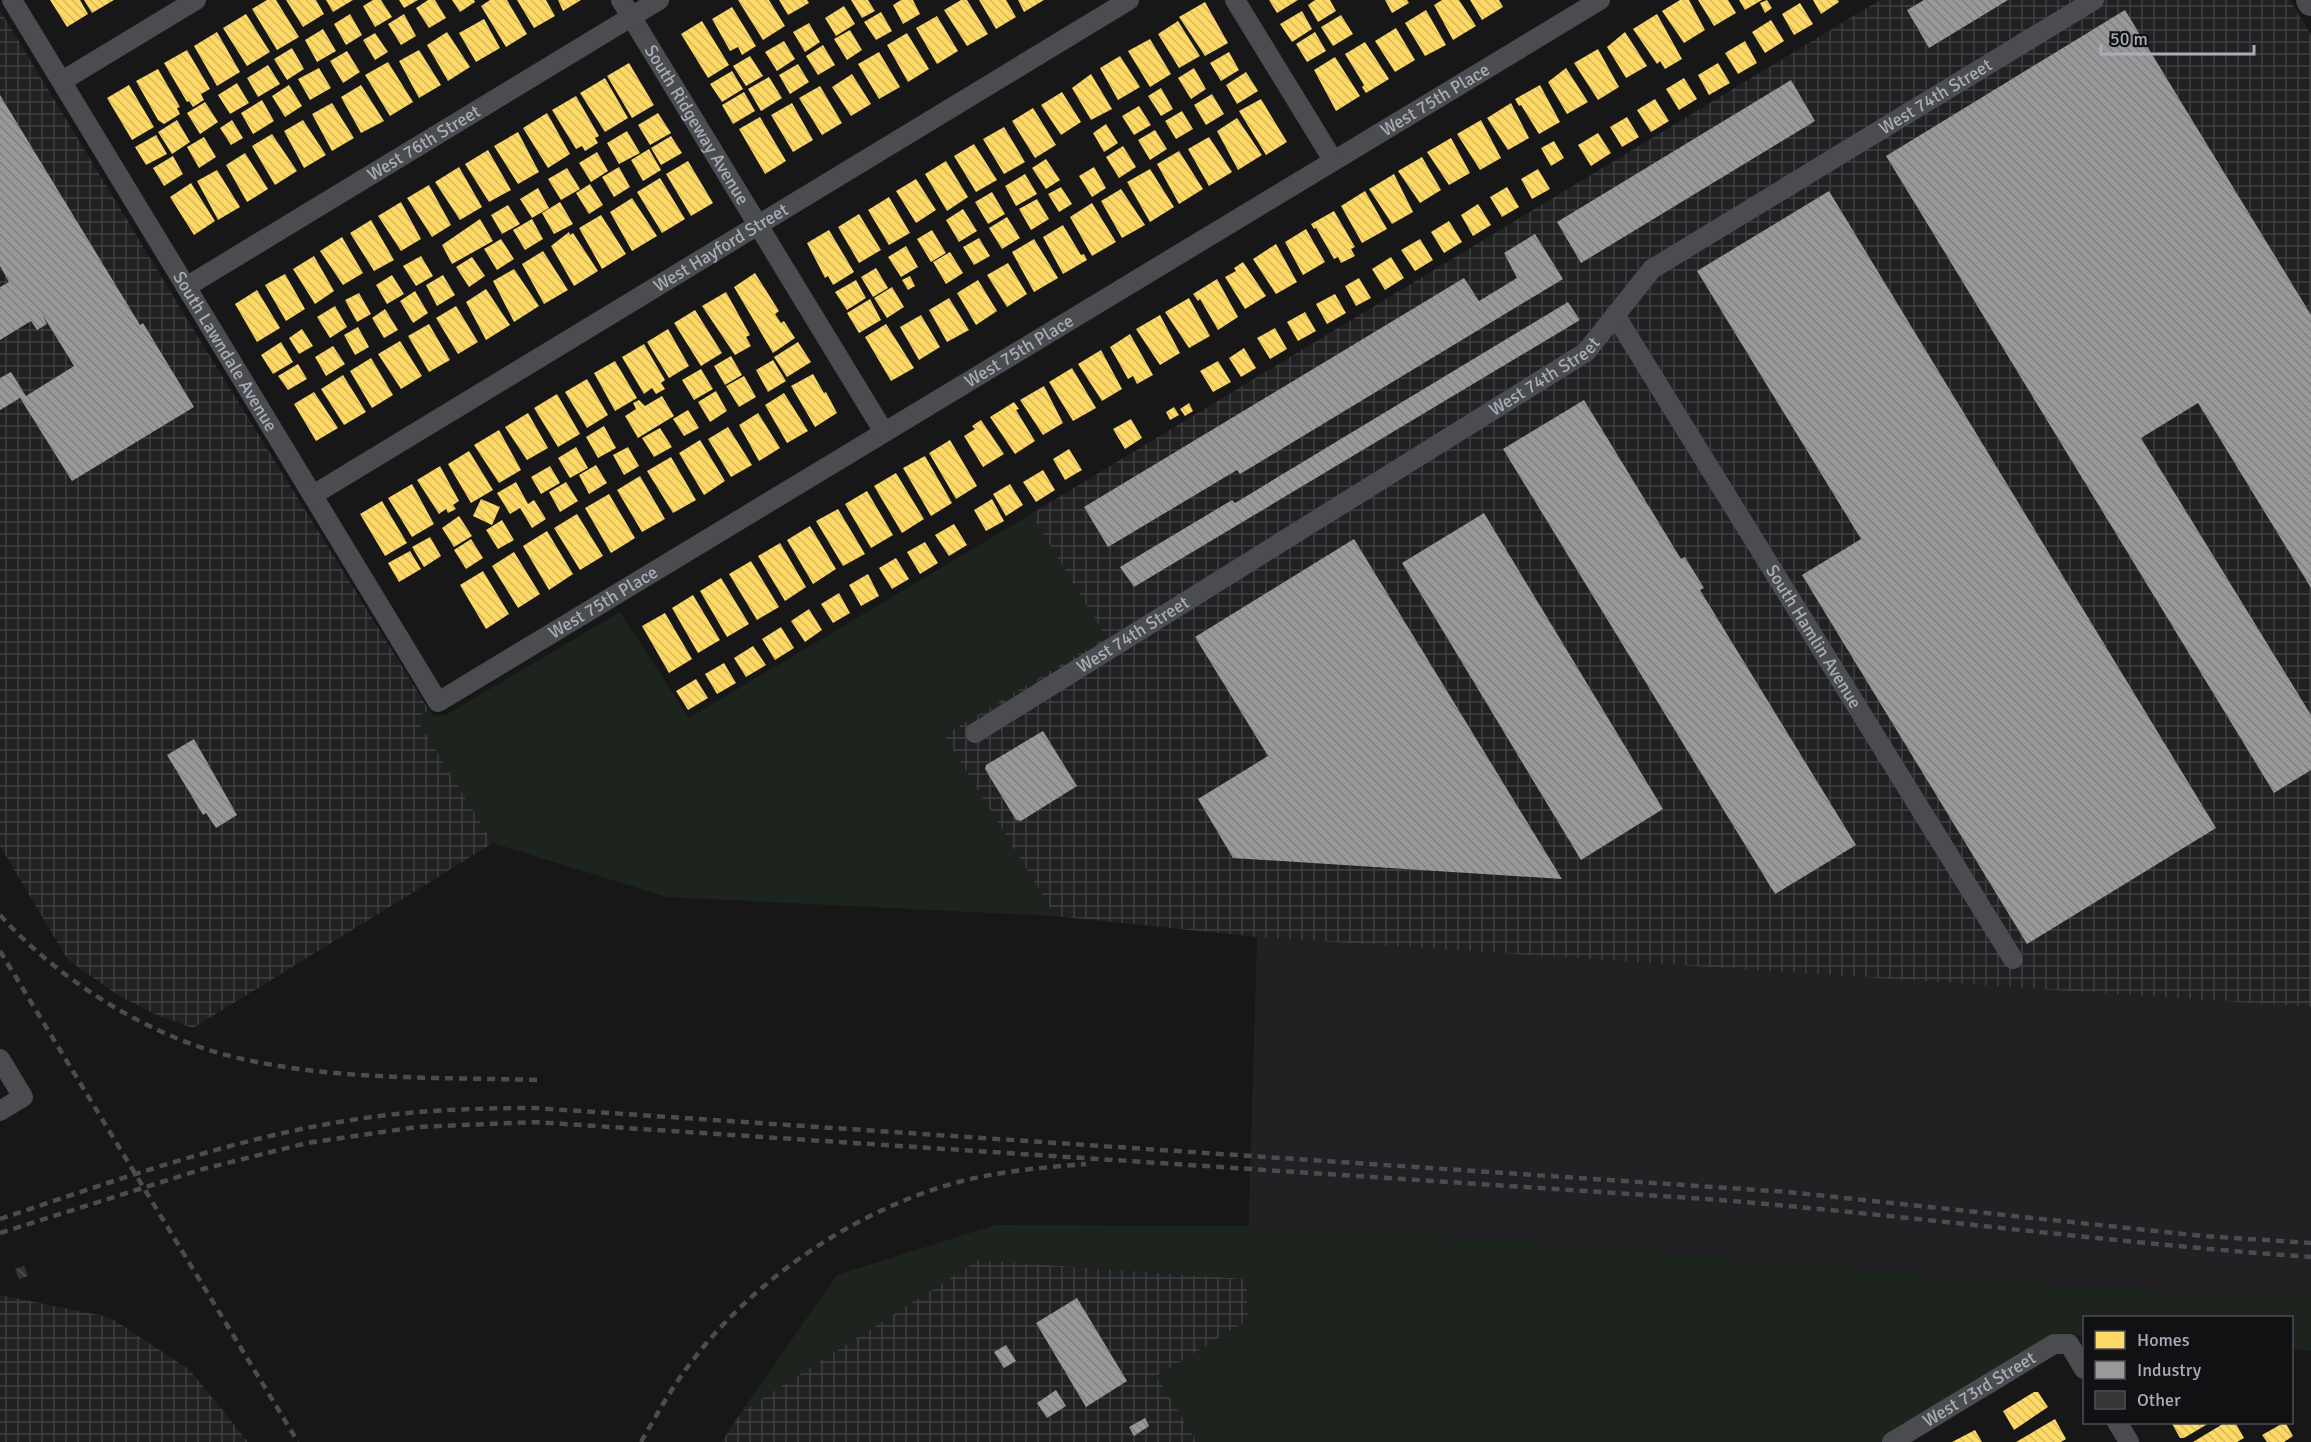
<svg xmlns="http://www.w3.org/2000/svg" width="2311" height="1442" font-family="Signika,sans-serif">
<style>
.built{fill:#212123}
.industrial{fill:url(#industrial-grid)}
.grass{fill:#1d241e}
.homes{fill:url(#homes-back-hatch)}
.industry{fill:url(#industry-back-hatch)}
.building{fill:url(#building-back-hatch)}
.lines{fill:none;stroke-linecap:round;stroke-linejoin:round}
.street{stroke:#4b4c50;stroke-width:20}
.secondary{stroke:#4a4a4e;stroke-width:28}
.rail{stroke:#4b4c4f;stroke-width:4.5;stroke-dasharray:8 6;stroke-linecap:butt}
.labels{text-anchor:middle;stroke-width:6;stroke-linejoin:round;paint-order:stroke}
.street-label{font-size:18px;fill:#a8adb8;stroke:#111113}
</style>
<defs>
<pattern id="industrial-grid" width="8" height="8" patternUnits="userSpaceOnUse" patternTransform="scale(1.5)"><rect width="8" height="8" fill="#212123"/><path d="M0 4h8M4 0v8" fill="none" stroke="#3e3f41"/></pattern>
<pattern id="homes-back-hatch" width="6" height="6" patternUnits="userSpaceOnUse" patternTransform="scale(1.5)"><rect width="6" height="6" fill="#ffd966"/><path d="M-1 5l2 2M0 0l6 6M5-1l2 2" fill="none" stroke="#d6b85d"/></pattern>
<pattern id="industry-back-hatch" width="6" height="6" patternUnits="userSpaceOnUse" patternTransform="scale(1.5)"><rect width="6" height="6" fill="#999"/><path d="M-1 5l2 2M0 0l6 6M5-1l2 2" fill="none" stroke="#7f8080"/></pattern>
<pattern id="building-back-hatch" width="6" height="6" patternUnits="userSpaceOnUse" patternTransform="scale(1.5)"><rect width="6" height="6" fill="#353536"/><path d="M-1 5l2 2M0 0l6 6M5-1l2 2" fill="none" stroke="#4f5051"/></pattern>
</defs>
<rect width="100%" height="100%" fill="#171717"/>
<path class="built" d="M1257,937L2311,1007V1350L2292,1318H2084V1335L1519,1300L1247,1279Z"/>
<path class="industrial" d="M1880,0H2290L2311,35V1007L1257,937L1055,916L944,735L1105,637L1031,514Z
M0,10L182,311L429,710L417,718L493,843L193,1028L159,1016L119,996L68,960L0,846Z
M978,1260L1247,1279L1248,1320L1157,1376L1197,1442H722L741,1412Z
M0,1295L109,1317L190,1370L248,1442H0Z"/>
<path class="grass" d="M1031,514L1106,637L944,735L1055,916L667,897L493,843L416,718L429,710L435,716L446,715L620,612L689,718Z
M995,1225L1250,1226L1509,1240L2038,1284L2311,1299V1351L2292,1349V1318H2084V1335L2051,1341L1883,1442H1197L1157,1376L1248,1320L1246,1279L978,1260L741,1412L837,1275Z"/>
<path class="homes" d="M50,0H80L88,14L67,27Z
M84,0H114L92,13Z
M267,0H276L299,37L277,50L252,9Z
M286,0H316L324,14L303,27Z
M326,0H353L333,12Z
M373,0H381L392,17L375,27L363,6Z
M399,0H418L404,8Z
M428,0H435L446,18L429,28L416,8Z
M452,0H474L475,2L460,12Z
M490,0H507L527,34L506,47L481,6Z
M517,0H546L555,16L534,28Z
M558,0H581L563,11Z
M738,0H769L785,26L763,40Z
M779,0H807L809,3L788,15Z
M851,0H868L875,11L862,18Z
M901,0H913L920,14L903,24L893,5Z
M961,0H967L988,34L967,46L944,10Z
M979,0H1006L1016,17L996,29Z
M1018,0H1044L1024,12Z
M1269,0H1298L1277,13Z
M1315,0H1330L1336,11L1318,22L1308,5Z
M1385,0H1407L1409,3L1392,13Z
M1442,0H1459L1476,26L1453,40L1434,5Z
M1470,0H1499L1503,7L1482,20Z
M1680,0H1689L1705,30L1684,43L1662,11Z
M1698,0H1728L1736,13L1714,26Z
M1739,0H1762L1745,10Z
M1767,0L1772,8L1765,13L1760,3Z
M1813,0H1838L1839,2L1821,14Z
M1205,2L1228,43L1205,56L1179,17Z
M1800,3L1813,24L1794,35L1782,14Z
M844,6L855,24L836,36L825,18Z
M732,7L756,46L742,55L738,47L730,51L712,19Z
M1426,10L1446,45L1425,56L1405,23Z
M1302,11L1312,29L1292,42L1280,24Z
M881,12L892,31L876,40L864,22Z
M246,14L270,52L247,66L223,28Z
M350,14L362,35L346,45L334,24Z
M404,14L416,36L401,45L388,24Z
M1657,14L1682,59L1665,69L1660,61L1657,64L1633,29Z
M1341,15L1353,34L1333,46L1321,27Z
M937,16L958,51L937,64L916,28Z
M484,19L500,48L476,62L459,33Z
M1771,20L1784,41L1765,53L1752,32Z
M702,21L729,65L708,78L681,34Z
M1178,21L1200,56L1179,68L1158,34Z
M809,23L820,42L805,52L793,32Z
M1396,28L1415,60L1395,72L1375,41Z
M323,29L336,51L317,62L305,40Z
M850,30L862,50L847,60L834,39Z
M217,32L240,72L217,86L194,46Z
M447,32L470,67L448,81L427,45Z
M1315,32L1326,51L1307,62L1296,44Z
M1625,32L1647,66L1626,78L1607,47Z
M375,33L388,52L375,60L363,40Z
M907,33L929,69L908,82L887,45Z
M1150,39L1171,74L1150,87L1128,51Z
M784,41L795,59L777,71L765,52Z
M1745,41L1757,63L1738,74L1725,53Z
M1365,42L1389,79L1366,93L1362,87L1364,85L1345,54Z
M823,45L835,65L818,75L806,56Z
M292,48L304,69L287,80L274,59Z
M1598,49L1619,87L1598,100L1574,63Z
M187,50L210,89L201,94L204,100L193,107L189,101L187,102L164,63Z
M419,50L441,85L419,98L399,61Z
M347,51L360,72L343,83L330,61Z
M879,52L900,87L879,99L858,64Z
M1229,52L1239,70L1221,81L1210,63Z
M750,56L763,76L746,86L733,66Z
M1120,56L1140,87L1118,100L1100,68Z
M1335,57L1360,96L1336,111L1314,70Z
M388,62L413,102L390,116L365,75Z
M629,63L654,105L632,118L607,76Z
M1718,63L1730,83L1709,95L1698,75Z
M798,64L809,82L790,94L779,75Z
M268,65L280,84L258,97L247,78Z
M319,68L331,88L310,100L298,79Z
M1194,68L1206,89L1191,99L1178,78Z
M1566,68L1588,102L1567,114L1548,82Z
M158,69L180,107L177,108L180,114L164,124L158,120L136,81Z
M732,71L743,89L722,102L710,84Z
M1246,72L1258,91L1237,104L1226,85Z
M852,74L871,104L851,116L832,87Z
M1091,74L1112,109L1091,120L1072,88Z
M769,77L782,98L761,111L748,89Z
M605,78L628,118L605,132L580,93Z
M1684,78L1697,99L1679,110L1666,89Z
M237,83L249,103L230,114L218,95Z
M129,85L154,127L132,140L107,98Z
M289,85L302,106L285,117L272,96Z
M361,85L384,121L361,133L341,97Z
M1540,85L1560,122L1539,134L1521,105L1519,106L1515,99Z
M820,86L842,123L822,135L799,98Z
M1161,88L1173,109L1161,116L1148,96Z
M744,92L755,111L733,124L722,105Z
M1062,92L1081,122L1061,135L1041,105Z
M1212,94L1224,114L1206,125L1194,105Z
M576,96L599,136L595,138L598,143L585,151L582,146L576,149L552,110Z
M1261,99L1287,142L1266,155L1239,111Z
M1655,99L1669,121L1651,132L1637,110Z
M262,100L274,121L253,134L241,113Z
M205,102L218,122L200,134L187,113Z
M332,103L354,138L332,151L312,114Z
M792,103L813,140L793,152L771,115Z
M1511,103L1529,138L1508,150L1487,118Z
M1139,106L1151,125L1134,135L1122,116Z
M1033,108L1056,145L1035,158L1012,121Z
M1182,111L1193,129L1176,139L1165,121Z
M547,113L570,154L548,168L523,128Z
M658,113L671,133L650,145L638,125Z
M760,117L786,161L765,174L739,129Z
M1627,117L1639,137L1622,147L1610,127Z
M1237,118L1262,155L1238,170L1217,131Z
M177,120L190,142L172,154L158,132Z
M232,120L243,138L231,145L220,128Z
M303,120L326,155L304,168L284,131Z
M1481,120L1501,158L1480,170L1457,134Z
M1106,124L1118,143L1104,152L1093,133Z
M1004,127L1025,162L1004,174L983,139Z
M1155,130L1167,149L1150,160L1138,140Z
M627,131L640,153L619,164L607,143Z
M518,132L539,172L518,184L494,146Z
M1598,133L1611,153L1591,166L1578,145Z
M272,134L297,171L275,185L252,146Z
M156,135L167,154L146,165L135,147Z
M671,136L682,153L661,165L651,148Z
M204,137L216,157L199,168L187,147Z
M1209,137L1232,172L1209,186L1188,149Z
M1451,138L1470,173L1449,185L1427,152Z
M1554,141L1564,158L1551,166L1541,148Z
M974,144L997,180L976,192L954,156Z
M1123,146L1136,167L1119,178L1106,157Z
M649,149L661,170L643,181L631,160Z
M488,150L511,190L489,202L465,164Z
M1179,151L1203,189L1179,204L1157,164Z
M597,152L608,171L591,182L579,163Z
M245,153L268,189L247,202L226,165Z
M173,156L183,174L164,186L153,168Z
M1422,157L1441,190L1420,203L1398,171Z
M1046,159L1060,180L1046,189L1032,168Z
M688,161L713,203L691,216L666,174Z
M946,161L968,197L947,211L925,174Z
M459,167L482,207L460,220L435,182Z
M619,167L630,187L614,197L602,177Z
M1094,167L1106,188L1092,197L1079,176Z
M567,168L580,189L561,200L548,179Z
M1150,169L1174,207L1150,222L1127,182Z
M1538,169L1550,189L1532,199L1521,179Z
M217,170L240,207L218,220L197,181Z
M1025,174L1037,194L1016,206L1005,186Z
M1394,174L1413,212L1392,224L1369,189Z
M660,178L685,219L662,233L637,192Z
M916,179L936,210L916,223L896,191Z
M191,183L215,221L194,235L170,197Z
M590,184L603,205L589,214L576,193Z
M429,185L451,225L432,237L407,198Z
M1061,187L1072,204L1059,212L1048,194Z
M1507,187L1519,207L1502,217L1490,197Z
M538,188L549,208L532,218L520,199Z
M1121,189L1145,225L1122,238L1101,201Z
M1365,191L1387,229L1362,243L1341,206Z
M992,192L1005,214L988,224L975,202Z
M889,197L910,233L889,245L868,210Z
M632,198L657,236L632,251L610,212Z
M1037,199L1049,219L1031,230L1019,209Z
M401,202L421,239L401,251L378,216Z
M560,202L573,224L554,234L542,213Z
M1092,203L1116,242L1092,256L1070,217Z
M1478,204L1491,225L1473,236L1461,215Z
M508,205L520,224L502,234L491,215Z
M963,209L977,231L959,242L946,220Z
M1334,211L1355,247L1351,249L1355,256L1341,263L1338,257L1334,259L1316,228L1314,229L1311,224Z
M859,214L881,250L859,263L838,227Z
M601,215L626,254L602,269L579,228Z
M1007,217L1020,238L1002,249L989,228Z
M480,219L493,241L452,264L442,245Z
M532,219L543,239L525,250L513,230Z
M371,220L394,260L374,271L350,233Z
M1449,221L1462,242L1444,253L1431,232Z
M1063,225L1081,255L1084,254L1087,260L1063,274L1043,237Z
M1306,229L1325,262L1303,275L1285,242Z
M829,230L854,272L833,285L828,276L825,278L807,243Z
M932,230L946,253L931,262L917,239Z
M569,232L570,235L573,233L598,271L574,286L551,246Z
M342,237L363,273L343,285L320,251Z
M979,238L990,256L974,265L963,247Z
M501,239L514,259L497,270L484,249Z
M1034,239L1058,278L1034,292L1012,252Z
M1420,239L1433,260L1415,271L1401,250Z
M1276,244L1297,282L1276,294L1253,259Z
M906,246L918,267L901,277L888,257Z
M543,251L568,290L544,304L522,264Z
M950,252L963,273L946,284L933,262Z
M314,256L334,291L315,304L293,269Z
M421,256L433,276L416,286L403,266Z
M472,257L485,276L469,287L456,267Z
M1391,257L1404,278L1385,290L1372,269Z
M1243,262L1266,296L1245,309L1225,277L1236,271L1234,268Z
M1008,263L1027,294L1007,307L987,275Z
M876,268L888,288L873,297L861,277Z
M514,269L539,306L514,322L493,281Z
M755,273L779,311L775,314L781,323L784,321L795,338L773,353L734,287Z
M285,274L305,309L286,321L265,285Z
M392,275L404,294L387,304L376,285Z
M443,275L455,295L437,306L426,285Z
M910,276L915,286L908,290L902,280Z
M1359,278L1371,298L1356,306L1345,286Z
M1217,279L1238,317L1218,330L1200,299L1198,301L1193,294Z
M856,280L866,298L847,310L835,292Z
M978,280L997,311L976,325L957,293Z
M892,287L904,307L887,318L874,298Z
M486,289L510,325L486,340L466,302Z
M257,290L280,328L257,342L235,304Z
M415,291L428,313L413,323L400,301Z
M726,292L750,335L746,337L751,346L735,355L702,306Z
M359,293L371,314L357,322L345,300Z
M1335,294L1346,313L1327,324L1316,304Z
M949,298L969,330L947,342L929,310Z
M1189,298L1210,336L1189,348L1165,312Z
M870,299L881,320L859,333L847,313Z
M335,306L347,327L330,338L317,317Z
M456,306L478,342L458,354L436,318Z
M385,309L398,330L384,338L372,318Z
M695,310L722,353L701,366L674,323Z
M1305,312L1316,331L1298,341L1287,322Z
M921,315L940,347L919,360L900,327Z
M1160,315L1180,353L1160,365L1136,329Z
M429,324L450,360L429,372L408,336Z
M886,324L914,368L891,381L865,337Z
M358,327L369,347L355,355L344,335Z
M1275,328L1287,349L1270,359L1257,338Z
M302,329L313,346L299,354L289,338Z
M668,329L689,366L669,378L647,342Z
M1130,334L1153,375L1137,384L1133,376L1128,379L1110,347Z
M400,341L422,376L401,389L378,354Z
M281,342L293,362L273,374L261,355Z
M798,342L811,362L787,377L774,357Z
M644,344L665,380L661,383L665,389L656,394L652,388L644,394L622,357Z
M333,346L345,364L326,376L315,357Z
M1244,348L1256,368L1241,377L1229,358Z
M1101,350L1122,389L1102,401L1078,364Z
M731,356L742,375L725,385L714,366Z
M371,358L393,395L372,408L350,371Z
M773,360L786,381L768,392L756,370Z
M615,361L637,398L615,411L594,373Z
M1218,361L1231,382L1213,392L1200,371Z
M298,364L307,379L288,390L278,376Z
M1072,368L1096,408L1073,421L1049,382Z
M701,369L713,389L694,400L682,380Z
M813,374L824,393L826,392L837,413L815,427L791,386Z
M343,375L366,412L344,425L321,389Z
M744,376L756,397L739,407L726,386Z
M587,379L608,415L587,428L565,392Z
M1044,386L1063,423L1043,435L1020,400Z
M716,391L727,411L710,422L698,402Z
M314,392L338,428L316,441L294,404Z
M784,393L808,431L787,443L765,405Z
M557,394L580,434L558,447L534,408Z
M662,396L674,416L638,438L625,416L636,409L633,403L639,400L645,406Z
M1014,402L1019,409L1016,410L1035,441L1015,454L990,417Z
M1189,403L1193,411L1185,416L1180,409Z
M1174,407L1179,415L1170,420L1166,412Z
M688,410L699,428L684,436L673,419Z
M528,413L548,448L527,460L505,427Z
M758,413L780,448L759,461L739,425Z
M1131,419L1142,438L1125,449L1113,429Z
M981,420L1004,454L983,467L964,436L975,429L972,426Z
M604,426L616,448L598,458L586,437Z
M728,427L752,465L731,477L708,439Z
M660,428L672,447L654,457L642,438Z
M499,430L521,470L499,483L474,445Z
M700,440L725,481L704,495L679,453Z
M950,440L977,486L956,499L929,453Z
M576,447L588,468L570,478L558,458Z
M628,447L639,466L624,475L613,455Z
M1069,449L1082,470L1065,480L1053,459Z
M469,451L493,490L471,503L448,464Z
M925,456L952,503L931,516L903,468Z
M671,457L696,500L673,513L647,471Z
M596,465L607,483L589,494L579,475Z
M440,466L459,501L453,505L456,509L448,513L446,509L439,514L417,480Z
M550,466L560,483L541,494L531,477Z
M1043,470L1055,490L1036,502L1023,482Z
M896,473L924,519L902,533L874,486Z
M640,476L665,519L642,532L617,490Z
M516,482L528,504L534,500L546,519L532,528L520,508L510,514L497,493Z
M566,482L578,501L560,512L549,492Z
M412,484L434,524L412,537L388,498Z
M1010,484L1023,505L1006,516L993,494Z
M867,491L893,535L871,548L845,504Z
M609,494L635,538L611,553L585,508Z
M481,499L500,507L492,525L473,516Z
M992,499L1004,521L986,531L974,510Z
M382,501L407,543L385,556L360,514Z
M838,509L865,554L843,566L816,521Z
M577,514L603,556L580,570L554,528Z
M459,516L472,536L454,547L442,528Z
M502,520L514,540L498,549L486,530Z
M954,524L967,545L949,556L935,535Z
M810,526L836,569L813,584L787,540Z
M547,531L573,574L549,590L523,546Z
M430,537L441,556L424,567L412,547Z
M471,539L483,558L466,569L454,550Z
M925,542L938,563L920,574L907,552Z
M780,543L806,587L785,601L758,556Z
M410,551L421,569L399,582L388,563Z
M514,552L540,594L518,608L492,566Z
M896,558L909,579L892,589L879,568Z
M751,561L779,607L757,620L729,574Z
M483,571L509,614L486,629L460,585Z
M868,574L879,596L861,606L849,585Z
M721,578L749,624L727,637L700,591Z
M839,593L850,613L833,623L821,604Z
M693,595L720,640L698,653L672,608Z
M809,609L822,630L805,642L791,621Z
M665,613L692,659L669,673L642,626Z
M781,627L794,648L775,660L762,639Z
M753,646L766,665L746,677L734,658Z
M724,663L736,683L717,694L705,674Z
M696,679L708,698L688,710L676,691Z
M2034,1392H2038L2048,1407L2014,1430L2003,1411Z
M2055,1419L2066,1439L2061,1442H2016Z
M2171,1422H2211L2184,1438H2180Z
M2226,1422H2235L2244,1438L2237,1442H2193Z
M2285,1422L2293,1436L2284,1442H2267L2262,1435Z
M1975,1430L1982,1442H1952Z"/>
<path class="industry" d="M1924,0H2008L1929,48L1907,10Z
M2125,10L2311,315V588L2198,403L2141,438L2311,715V770L2274,793L1886,156Z
M1791,80L1815,121L1581,263L1557,222Z
M0,95L140,325L143,323L194,407L72,481L20,398L0,410V378L11,372L26,396L74,366L42,314L47,324L37,330L31,321L0,340V287L9,282L0,266Z
M1829,191L2216,828L2027,944L1802,575L1861,539L1697,271Z
M1535,234L1563,279L1240,474L1237,470L1108,547L1084,507L1464,278L1479,301L1517,278L1504,253Z
M1568,302L1580,320L1134,587L1120,567L1232,500L1235,503Z
M1584,400L1681,559L1685,557L1704,588L1700,590L1856,845L1775,894L1503,449Z
M1484,513L1663,809L1581,860L1402,563Z
M1354,539L1562,879L1233,858L1198,799L1268,756L1195,637Z
M1043,731L1077,786L1021,821L1016,820L985,769L986,765Z
M194,739L237,815L216,828L206,813L203,815L167,755Z
M1077,1298L1127,1381L1086,1407L1036,1323Z
M1006,1345L1016,1361L1004,1368L994,1352Z
M1056,1390L1066,1406L1047,1418L1037,1403Z
M1145,1418L1149,1426L1134,1436L1129,1427Z"/>
<path class="building" d="M24,1266L28,1276L19,1279L15,1269Z"/>
<g class="lines">
<g class="street">
<path id="s1" d="M12,0L438,702L1600,0"/>
<path id="s2" d="M621,0L884,432"/>
<path d="M1235,0L1333,160"/>
<path d="M62,81L196,0"/>
<path id="s3" d="M186,287L659,0"/>
<path id="s4" d="M1615,315L2013,959"/>
<path id="s5" d="M313,495L1129,0"/>
<path id="s6" d="M975,733L1586,352L1652,269L2094,0"/>
<path d="M0,1059L23,1097L0,1111"/>
<path d="M2117,1422L2129,1442"/>
<path id="s7" d="M1892,1442L2054,1344H2069L2084,1369"/>
</g>
<path class="secondary" d="M2310,0L2311,2"/>
<path class="rail" d="M0,915C58,980 150,1037 234,1057C333,1081 437,1077 538,1080
M0,951L298,1442
M0,1219C117,1180 236,1137 358,1119C417,1110 476,1108 535,1108L1788,1192L2203,1236L2311,1243
M0,1233L203,1169L307,1143L417,1127L535,1122L1707,1199C1909,1215 2109,1243 2311,1257
M641,1442C657,1414 672,1387 692,1361C753,1282 843,1219 938,1188C986,1172 1037,1168 1086,1164"/>
</g>
<g class="labels">
<g class="street-label">
<text dy="6" stroke="none"><textPath href="#s6" startOffset="1158">West 74th Street</textPath></text>
<text dy="6" stroke="none"><textPath href="#s1" startOffset="1986">West 75th Place</textPath></text>
<text dy="6" stroke="none"><textPath href="#s2" startOffset="146">South Ridgeway Avenue</textPath></text>
<text dy="6" stroke="none"><textPath href="#s3" startOffset="278">West 76th Street</textPath></text>
<text dy="6" stroke="none"><textPath href="#s5" startOffset="477">West Hayford Street</textPath></text>
<text dy="6" stroke="none"><textPath href="#s1" startOffset="1500">West 75th Place</textPath></text>
<text dy="6" stroke="none"><textPath href="#s1" startOffset="411">South Lawndale Avenue</textPath></text>
<text dy="6" stroke="none"><textPath href="#s6" startOffset="672">West 74th Street</textPath></text>
<text dy="6" stroke="none"><textPath href="#s1" startOffset="1014">West 75th Place</textPath></text>
<text dy="6" stroke="none"><textPath href="#s6" startOffset="186">West 74th Street</textPath></text>
<text dy="6" stroke="none"><textPath href="#s4" startOffset="378">South Hamlin Avenue</textPath></text>
<text dy="6" stroke="none"><textPath href="#s7" startOffset="102">West 73rd Street</textPath></text>
</g>
</g>
<rect x="2083" y="1316" width="210" height="108" fill="#111113" stroke="#4d4f55" stroke-width="1.5"/>
<rect x="2095" y="1331" width="30" height="18" fill="#ffd966" stroke="#4d4f55" stroke-width="1.5"/>
<text x="2137" y="1346" font-size="18" fill="#a8adb8">Homes</text>
<rect x="2095" y="1361" width="30" height="18" fill="#999999" stroke="#4d4f55" stroke-width="1.5"/>
<text x="2137" y="1376" font-size="18" fill="#a8adb8">Industry</text>
<rect x="2095" y="1391" width="30" height="18" fill="#353536" stroke="#4d4f55" stroke-width="1.5"/>
<text x="2137" y="1406" font-size="18" fill="#a8adb8">Other</text>
<path d="M2101 45v9h153v-9" fill="none" stroke="#a8adb8" stroke-width="3"/>
<text x="2110" y="45" font-size="18" fill="#a8adb8" stroke="#111113" stroke-width="4.5" paint-order="stroke">50 m</text>
</svg>
